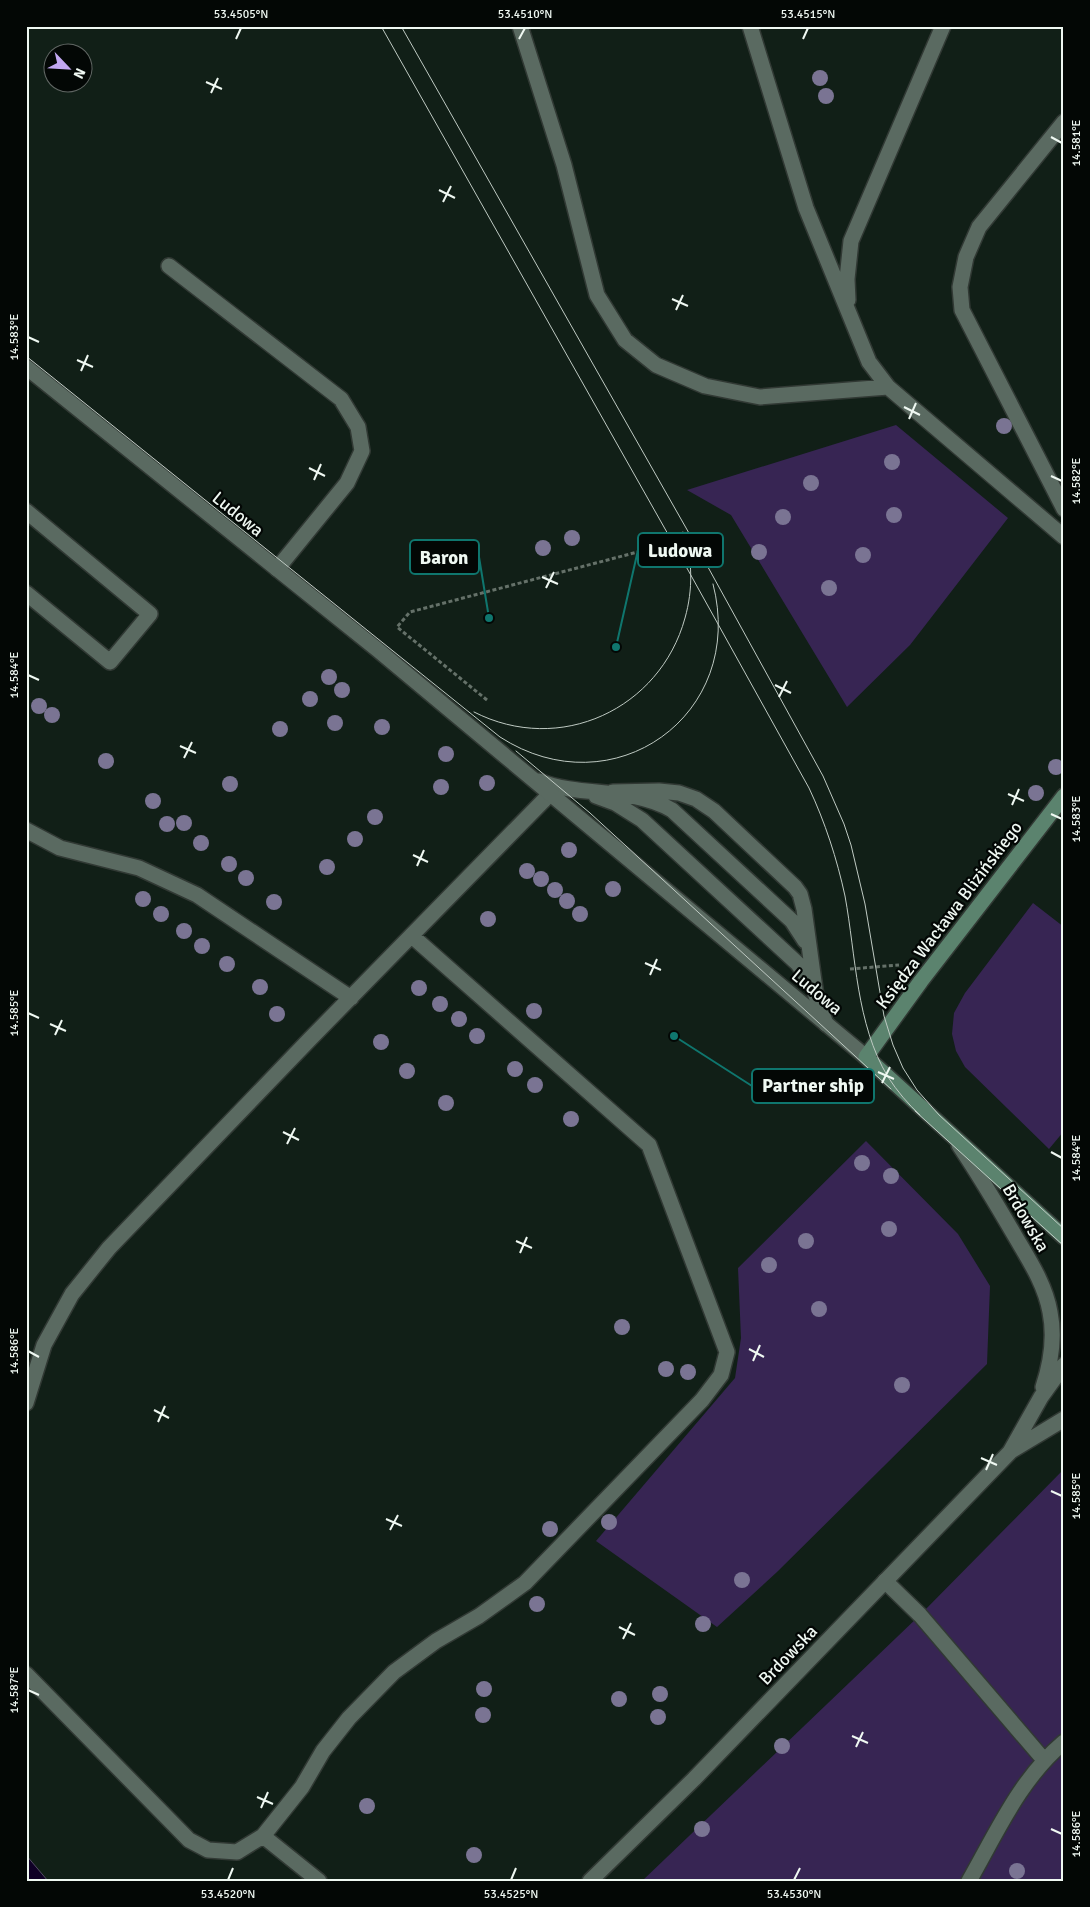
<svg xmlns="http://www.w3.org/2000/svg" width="1090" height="1907" font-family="Signika,sans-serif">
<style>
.green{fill:#372553}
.water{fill:#0f0025;stroke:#524a62}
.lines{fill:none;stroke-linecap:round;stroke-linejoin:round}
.lane-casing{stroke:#313934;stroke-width:18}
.street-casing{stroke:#313934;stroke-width:18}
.secondary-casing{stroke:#313934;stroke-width:18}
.path{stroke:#657169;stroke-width:3;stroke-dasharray:4 2.5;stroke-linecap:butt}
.lane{stroke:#5a6a61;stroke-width:15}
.street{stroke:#5a6a61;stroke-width:15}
.secondary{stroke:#5b836e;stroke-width:15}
.tram{stroke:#bfcac3;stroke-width:1}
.tree{fill:#7a7493}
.ticks{fill:none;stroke:#eff8f2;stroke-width:2}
.labels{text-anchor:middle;stroke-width:4.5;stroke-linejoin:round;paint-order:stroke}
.street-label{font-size:18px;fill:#eff8f2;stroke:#030705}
.leader{fill:none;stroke:#0f766e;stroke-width:2}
.callout-dot{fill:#0f766e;stroke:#030705;stroke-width:2}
.callout{fill:#030705;stroke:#0f766e;stroke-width:2}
.callout-label{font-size:19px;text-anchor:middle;font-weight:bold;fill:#eff8f2}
.neatline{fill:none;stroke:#eff8f2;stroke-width:2}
.ticks-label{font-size:12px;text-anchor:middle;fill:#eff8f2}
</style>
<rect width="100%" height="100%" fill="#111f17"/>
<path class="green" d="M896,425L1008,518L910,645L847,707L731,515L687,490Z
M1033,903L1064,927V1131L1049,1149L965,1067L956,1051L952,1034L954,1013L965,993Z
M866,1141L958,1234L990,1286L987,1364L777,1572L717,1627L596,1541L735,1378L741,1338L738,1268Z
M1064,1469V1881H642L920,1615Z"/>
<path class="water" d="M26,1855L48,1881H26Z"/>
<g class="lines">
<g class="lane-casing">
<path id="lane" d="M520,26L564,165L597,295L625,340L656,365L705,386L760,397L888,387
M750,26L806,208L869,362L888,387L1064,537
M1064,122L979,227L966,257L960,287L962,310L1064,509
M169,266L341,399L358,427L362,451L347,483L277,569
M848,300L847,279L851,241L943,26
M26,511L150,614L110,662L26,593
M539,781C582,798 630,786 672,810L792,921L805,941
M613,792L659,791L679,793L696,799L714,811L795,887L800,894L804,909L816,996L826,1024
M596,796L615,803L642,820L798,964L812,985
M26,830L60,848L139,868L197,895L351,998
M26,1403L44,1345L72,1294L109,1248L310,1039L550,794
M885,1581L920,1615L1044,1760
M26,1674L189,1840L208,1850L237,1852L263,1836L302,1787L323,1751L349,1718L394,1672L436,1641L479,1616L525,1583L702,1400L721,1375L727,1352L649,1145L412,936
M263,1836L319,1881
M969,1881C997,1832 1020,1779 1064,1742"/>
</g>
<g class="street-casing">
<path id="street" d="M26,367L378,650L866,1057
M959,1145C979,1175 997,1205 1015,1236C1029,1260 1045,1284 1050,1312C1055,1337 1051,1363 1043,1387
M1011,1451L1064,1419
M590,1881L694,1779L1010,1452L1041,1397L1064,1365"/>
</g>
<g class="secondary-casing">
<path id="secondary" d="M1064,796L921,981L866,1057L1064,1237"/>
</g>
<path class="path" d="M487,700L397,627L410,612L668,544L700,537
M850,969L899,965"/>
<use href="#lane" class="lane"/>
<use href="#street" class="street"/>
<use href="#secondary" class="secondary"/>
<path class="tram" d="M381,26L673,543L809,788C825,822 837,859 845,896C856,956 856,1024 888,1077C897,1091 908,1104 920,1115
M401,26L698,549L823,776L844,824L851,845L865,904L884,1016L893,1045L903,1068L917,1090L939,1115L1064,1229
M26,356L500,737C613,810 747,715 713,584
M474,712C560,756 660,709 685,618C693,590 693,559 683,532
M516,751L590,813L891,1089
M915,1111L1064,1246"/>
</g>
<g class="tree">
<circle cx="820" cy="78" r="8"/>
<circle cx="826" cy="96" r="8"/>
<circle cx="1004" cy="426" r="8"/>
<circle cx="892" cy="462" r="8"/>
<circle cx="811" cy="483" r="8"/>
<circle cx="894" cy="515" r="8"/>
<circle cx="783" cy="517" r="8"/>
<circle cx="572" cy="538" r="8"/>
<circle cx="543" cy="548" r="8"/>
<circle cx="759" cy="552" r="8"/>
<circle cx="863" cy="555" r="8"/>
<circle cx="829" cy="588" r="8"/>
<circle cx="329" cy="677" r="8"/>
<circle cx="342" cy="690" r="8"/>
<circle cx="310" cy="699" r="8"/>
<circle cx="39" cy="706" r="8"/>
<circle cx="52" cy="715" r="8"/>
<circle cx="335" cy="723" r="8"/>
<circle cx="382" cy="727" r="8"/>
<circle cx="280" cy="729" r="8"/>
<circle cx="446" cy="754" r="8"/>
<circle cx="106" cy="761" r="8"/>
<circle cx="1056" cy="767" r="8"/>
<circle cx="487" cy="783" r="8"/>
<circle cx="230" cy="784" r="8"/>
<circle cx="441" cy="787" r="8"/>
<circle cx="1036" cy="793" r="8"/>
<circle cx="153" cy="801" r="8"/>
<circle cx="375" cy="817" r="8"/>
<circle cx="184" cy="823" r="8"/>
<circle cx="167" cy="824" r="8"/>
<circle cx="355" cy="839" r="8"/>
<circle cx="201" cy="843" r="8"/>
<circle cx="569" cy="850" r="8"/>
<circle cx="229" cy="864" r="8"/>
<circle cx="327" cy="867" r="8"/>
<circle cx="527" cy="871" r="8"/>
<circle cx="246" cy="878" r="8"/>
<circle cx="541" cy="879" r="8"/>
<circle cx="613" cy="889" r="8"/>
<circle cx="555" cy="890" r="8"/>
<circle cx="143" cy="899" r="8"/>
<circle cx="567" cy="901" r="8"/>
<circle cx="274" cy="902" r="8"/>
<circle cx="161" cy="914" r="8"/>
<circle cx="580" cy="914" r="8"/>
<circle cx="488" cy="919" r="8"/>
<circle cx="184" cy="931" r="8"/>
<circle cx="202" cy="946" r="8"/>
<circle cx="227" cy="964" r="8"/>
<circle cx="260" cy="987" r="8"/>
<circle cx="419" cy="988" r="8"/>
<circle cx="440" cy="1004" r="8"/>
<circle cx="534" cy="1011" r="8"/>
<circle cx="277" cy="1014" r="8"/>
<circle cx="459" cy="1019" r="8"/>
<circle cx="477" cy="1036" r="8"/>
<circle cx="381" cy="1042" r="8"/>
<circle cx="515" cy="1069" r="8"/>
<circle cx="407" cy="1071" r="8"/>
<circle cx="535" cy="1085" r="8"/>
<circle cx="446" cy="1103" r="8"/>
<circle cx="571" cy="1119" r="8"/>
<circle cx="862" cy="1163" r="8"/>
<circle cx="891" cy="1176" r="8"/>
<circle cx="889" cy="1229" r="8"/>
<circle cx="806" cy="1241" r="8"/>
<circle cx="769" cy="1265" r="8"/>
<circle cx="819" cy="1309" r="8"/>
<circle cx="622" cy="1327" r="8"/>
<circle cx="666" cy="1369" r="8"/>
<circle cx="688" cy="1372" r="8"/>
<circle cx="902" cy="1385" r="8"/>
<circle cx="609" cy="1522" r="8"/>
<circle cx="550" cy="1529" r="8"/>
<circle cx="742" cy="1580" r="8"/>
<circle cx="537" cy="1604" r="8"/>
<circle cx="703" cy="1624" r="8"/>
<circle cx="484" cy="1689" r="8"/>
<circle cx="660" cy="1694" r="8"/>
<circle cx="619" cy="1699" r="8"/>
<circle cx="483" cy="1715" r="8"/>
<circle cx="658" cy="1717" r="8"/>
<circle cx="782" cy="1746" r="8"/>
<circle cx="367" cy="1806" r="8"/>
<circle cx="702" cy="1829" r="8"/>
<circle cx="474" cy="1855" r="8"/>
<circle cx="1017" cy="1871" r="8"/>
</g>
<path class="ticks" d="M236,39L241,28M519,39L525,28M803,39L808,28M206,82L222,89M211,93L218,78M1051,137L1062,143M439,190L455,198M443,202L451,186M672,299L688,306M676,310L683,295M28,337L39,342M77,360L93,367M81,371L88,355M904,407L920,415M909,419L916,403M309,468L325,476M1051,476L1062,481M314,480L321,464M542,577L558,584M546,588L554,572M28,675L39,680M775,685L791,693M779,697L787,681M180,746L196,753M184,758L192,742M1008,794L1024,801M1012,805L1019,789M1051,814L1062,819M413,855L428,862M417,866L424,850M645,963L661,970M650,975L657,959M28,1013L39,1018M50,1024L66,1031M55,1035L62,1020M878,1072L894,1079M882,1083L890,1067M283,1132L299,1140M287,1144L295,1128M1051,1152L1062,1158M516,1241L532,1248M520,1253L527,1237M749,1349L764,1357M28,1351L39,1357M753,1361L760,1345M154,1410L169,1418M158,1422L165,1406M981,1458L997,1465M986,1470L993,1454M1051,1491L1062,1496M386,1519L402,1526M390,1530L398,1515M619,1627L635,1635M623,1639L631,1623M28,1690L39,1695M852,1736L868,1743M856,1747L863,1732M257,1797L273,1804M261,1808L268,1792M1051,1829L1062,1834M228,1880L233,1868M511,1880L516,1868M794,1880L800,1868"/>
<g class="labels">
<g class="street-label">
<text transform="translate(238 514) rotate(39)" y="6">Ludowa</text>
<text transform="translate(949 915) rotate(-53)" y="6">Księdza Wacława Blizińskiego</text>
<text transform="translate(817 992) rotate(40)" y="6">Ludowa</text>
<text transform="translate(1026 1218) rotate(60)" y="6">Brdowska</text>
<text transform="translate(788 1655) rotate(-46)" y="6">Brdowska</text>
</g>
</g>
<path class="leader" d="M616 647L638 550M489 618L479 557M674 1036L752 1086"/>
<g class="callout-dot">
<circle cx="616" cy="647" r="5"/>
<circle cx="489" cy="618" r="5"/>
<circle cx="674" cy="1036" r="5"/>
</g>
<g class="callout">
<rect x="638" y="533" width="85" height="34" rx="5"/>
<rect x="410" y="540" width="69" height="34" rx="5"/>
<rect x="752" y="1069" width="122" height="34" rx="5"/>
</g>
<g class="callout-label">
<text x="680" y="557">Ludowa</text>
<text x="444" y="564">Baron</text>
<text x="813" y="1092">Partner ship</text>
</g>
<rect width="1090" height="1907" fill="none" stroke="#030705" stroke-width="55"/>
<g transform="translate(68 68) rotate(115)"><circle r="24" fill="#030705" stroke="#616764"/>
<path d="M0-4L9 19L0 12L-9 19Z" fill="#c2a8f2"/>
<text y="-8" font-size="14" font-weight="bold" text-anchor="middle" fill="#eff8f2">N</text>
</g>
<rect x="28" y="28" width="1034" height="1852" class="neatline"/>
<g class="ticks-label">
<text x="241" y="18">53.4505°N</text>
<text x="525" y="18">53.4510°N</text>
<text x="808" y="18">53.4515°N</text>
<text transform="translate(1076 143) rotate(-90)" y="4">14.581°E</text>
<text transform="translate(14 337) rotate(-90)" y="4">14.583°E</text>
<text transform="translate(1076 481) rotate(-90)" y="4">14.582°E</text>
<text transform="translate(14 675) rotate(-90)" y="4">14.584°E</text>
<text transform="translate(1076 819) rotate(-90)" y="4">14.583°E</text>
<text transform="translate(14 1013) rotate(-90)" y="4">14.585°E</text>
<text transform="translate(1076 1158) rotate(-90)" y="4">14.584°E</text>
<text transform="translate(14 1351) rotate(-90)" y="4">14.586°E</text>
<text transform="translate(1076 1496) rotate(-90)" y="4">14.585°E</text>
<text transform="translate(14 1690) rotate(-90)" y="4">14.587°E</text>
<text transform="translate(1076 1834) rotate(-90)" y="4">14.586°E</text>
<text x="228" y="1898">53.4520°N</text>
<text x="511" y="1898">53.4525°N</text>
<text x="794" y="1898">53.4530°N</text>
</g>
</svg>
